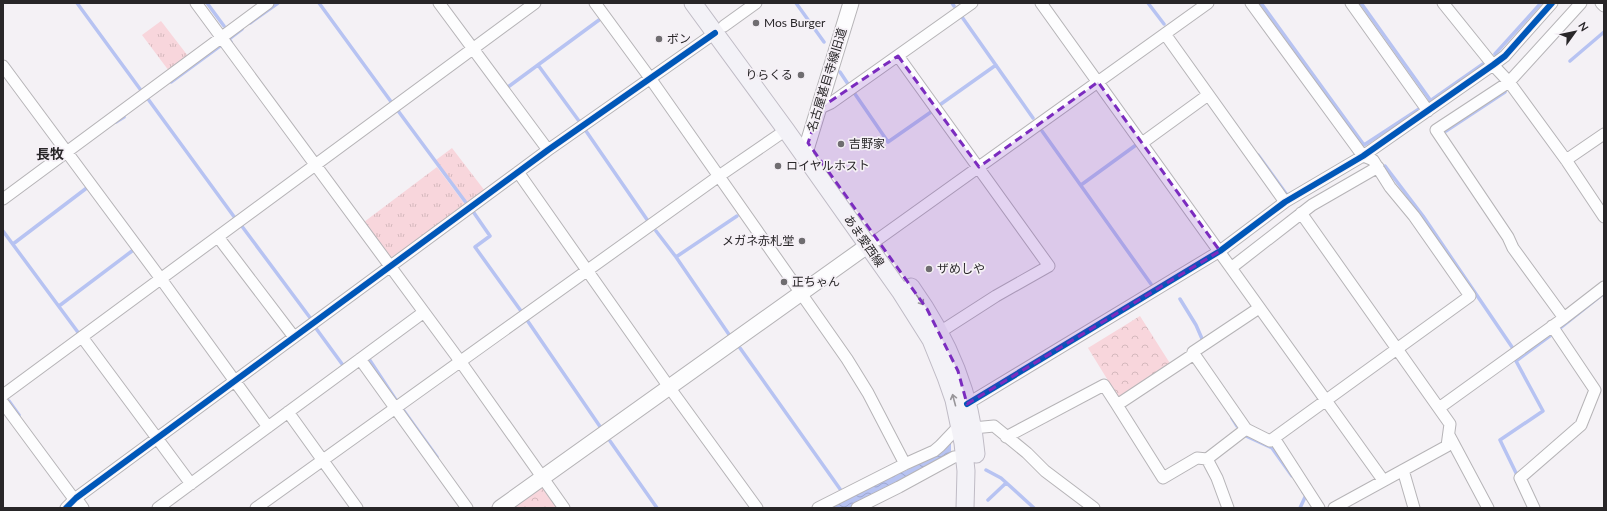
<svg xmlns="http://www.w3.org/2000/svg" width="1607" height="511" font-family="Lato,'Noto Sans JP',sans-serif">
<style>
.grass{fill:url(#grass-tufts)}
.park{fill:url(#park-crowns)}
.water{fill:url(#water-waves)}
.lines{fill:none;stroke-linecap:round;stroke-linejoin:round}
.stream{stroke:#b7c3f2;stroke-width:3.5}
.street-casing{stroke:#b6b4b7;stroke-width:13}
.secondary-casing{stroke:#b6b4b7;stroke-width:17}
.primary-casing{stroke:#bfbbc5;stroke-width:19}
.street{stroke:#fdfdfe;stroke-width:11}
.secondary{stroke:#fdfdfe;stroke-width:15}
.primary{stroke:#f3f2f7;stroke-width:17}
.cycleway-casing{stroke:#f5f0f6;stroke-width:8}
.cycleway{stroke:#0057b8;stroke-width:6}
.oneway{stroke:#98969a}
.marked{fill:#7b2cbf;fill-opacity:0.2;stroke:#7b2cbf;stroke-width:3;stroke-dasharray:8 5;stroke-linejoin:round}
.poi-dot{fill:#6f6d70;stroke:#f5f0f6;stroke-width:1.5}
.labels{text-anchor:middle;stroke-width:3.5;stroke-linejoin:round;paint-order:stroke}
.poi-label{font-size:12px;fill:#282628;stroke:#f5f0f6;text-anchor:start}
.street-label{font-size:12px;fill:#282628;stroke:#f5f0f6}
.quarter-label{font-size:14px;font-weight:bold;fill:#282628;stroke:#f5f0f6}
</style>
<defs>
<pattern id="grass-tufts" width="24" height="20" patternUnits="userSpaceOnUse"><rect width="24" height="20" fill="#f8d6dc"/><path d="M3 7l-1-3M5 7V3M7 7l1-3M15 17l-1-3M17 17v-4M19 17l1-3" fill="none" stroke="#d5b8bd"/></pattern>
<pattern id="park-crowns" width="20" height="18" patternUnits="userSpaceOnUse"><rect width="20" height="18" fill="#f8d6dc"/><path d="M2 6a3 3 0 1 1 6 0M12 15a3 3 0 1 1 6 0" fill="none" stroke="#d5b8bd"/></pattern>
<pattern id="water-waves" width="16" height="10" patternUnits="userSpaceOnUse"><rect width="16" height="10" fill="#b7c3f2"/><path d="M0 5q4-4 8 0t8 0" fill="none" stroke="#9da7d0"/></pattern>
</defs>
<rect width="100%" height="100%" fill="#f4f1f5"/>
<path class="grass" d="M161,21L188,56L169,71L142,35Z
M452,148L485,191L468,204L436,160Z
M437,167L467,207L392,260L364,222Z"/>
<path class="park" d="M1140,316L1171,365L1120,400L1088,348Z
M544,486L560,508H513Z"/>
<path class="water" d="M951,442V454L915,475L850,508H828L911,468L929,458Z"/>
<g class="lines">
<path class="stream" d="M77,3L140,89
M207,3L224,26
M319,3L392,103
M796,3L824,42
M952,3L954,6
M1148,3L1164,24
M1261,3L1364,145L1419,109
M1361,3L1431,101
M962,17L1033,118
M250,23L278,3
M231,42L229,39L242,29
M1495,54L1541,3
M1570,61L1604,32
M538,65L579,121
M840,72L848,84
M171,82L220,46
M508,87L599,20
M855,94L888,142L931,112
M148,99L235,218
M1430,101L1483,64
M941,104L996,65
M396,108L467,204
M116,122L124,117
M586,131L648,221
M1042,131L1151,284
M1446,131L1505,92
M1258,155L1287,195
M1385,166L1423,216L1512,347
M1081,185L1136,145
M472,210L490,236L475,247L521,311
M241,225L311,319
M3,231L80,335
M656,231L676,257L730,336
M13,244L88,187
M676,257L737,216
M1180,299L1196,325L1203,341L1201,342
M59,306L132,251
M527,320L601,428
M315,327L345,368
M1559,329L1603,294
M740,348L840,489
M369,359L396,400
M9,401L19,415
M404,411L437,457
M1232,418L1237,426
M1246,436L1272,448L1292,476
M610,441L657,508
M986,470L1001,478L1034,508
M1517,475L1500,440L1543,411L1516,361L1551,335
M988,500L1006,483
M1300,508L1306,495L1303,492"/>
<g class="street-casing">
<path id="street" d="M196,3L460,361L564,508
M439,3L548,150
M595,3L650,78L847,359L868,393L905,464L818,508
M1041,3L1383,480
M1251,3L1363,156L1373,160L1390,187L1414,216L1470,296L1274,438L1319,508
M1351,3L1428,111
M1443,3L1493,65L1509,82L1566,160L1604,217
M1601,3L1604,6
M724,26L756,3
M1165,34L1285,202
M898,56L1049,266L996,296L940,332
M3,66L161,279L268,427
M820,108L831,103L972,3
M1142,143L1208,95
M1566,160L1604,134
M518,172L669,387L757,508
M3,199L268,3
M1301,213L1450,424L1447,446L1334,508
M218,237L294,337
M877,240L1208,3
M1231,268L1312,205L1378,167
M1564,318L1513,248L1508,237L1436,130L1509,82L1581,3
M82,337L191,484
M1194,354L1246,429L1270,441L1274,438
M360,359L467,508
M3,395L535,3
M3,403L74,499
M967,404L1220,251L1285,202L1363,156L1493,65L1505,56L1552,3
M1117,405L1163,478L1197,458L1207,459L1246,429
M1439,408L1564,318L1604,287
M288,412L357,508
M973,428L994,426L1027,453L1045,471L1094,508
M1449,435L1488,508
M1006,437L1104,385L1117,405L1194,354L1193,352L1259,308
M1207,459L1217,478L1228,508
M905,464L934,451L940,446L960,425
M1403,470L1414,508
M76,498L83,508
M66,508L76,498L548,150L715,33
M158,508L424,312
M256,508L719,176L786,130
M857,508L899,487L954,457L965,456
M1534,508L1520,478L1581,425L1595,390L1552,326"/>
</g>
<g class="secondary-casing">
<path id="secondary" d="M804,156L851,3
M500,508L867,246"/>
</g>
<g class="primary-casing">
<path id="primary" d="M693,3L786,130L900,291L931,340L946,377L954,400L963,443L966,471L965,508
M911,287C946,336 971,393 976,454"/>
</g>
<use href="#street" class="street"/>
<use href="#secondary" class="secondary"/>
<use href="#primary" class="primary"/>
<g class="cycleway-casing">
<path id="cycleway" d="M967,404L1220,251L1285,202L1363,156L1493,65L1505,56L1552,3
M66,508L76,498L548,150L715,33"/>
</g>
<use href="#cycleway" class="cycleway"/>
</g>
<defs><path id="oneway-shaft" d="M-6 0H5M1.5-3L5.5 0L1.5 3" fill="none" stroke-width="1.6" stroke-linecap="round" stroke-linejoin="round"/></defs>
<g class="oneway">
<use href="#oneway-shaft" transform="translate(920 300) rotate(54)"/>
<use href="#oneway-shaft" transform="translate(954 400) rotate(-105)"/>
</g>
<path class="marked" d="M898,56L979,167L1098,82L1220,251L967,404L958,371L927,309L808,143L820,108Z"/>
<g class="poi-dot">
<circle cx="756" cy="23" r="4"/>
<circle cx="659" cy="39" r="4"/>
<circle cx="801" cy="75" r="4"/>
<circle cx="841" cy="144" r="4"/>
<circle cx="778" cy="166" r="4"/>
<circle cx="802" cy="241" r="4"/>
<circle cx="929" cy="269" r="4"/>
<circle cx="784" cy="282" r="4"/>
</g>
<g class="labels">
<g class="poi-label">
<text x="764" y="27">Mos Burger</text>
<text x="667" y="43">ボン</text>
<text x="793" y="79" text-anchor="end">りらくる</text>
<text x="849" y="148">吉野家</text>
<text x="786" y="170">ロイヤルホスト</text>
<text x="794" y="245" text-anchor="end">メガネ赤札堂</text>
<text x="937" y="273">ザめしや</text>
<text x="792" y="286">正ちゃん</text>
</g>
<g class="street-label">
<text transform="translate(827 80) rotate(-73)" y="4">名古屋甚目寺線旧道</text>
<text transform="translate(864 241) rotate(55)" y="4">あま愛西線</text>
</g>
<g class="quarter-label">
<text x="50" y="159">長牧</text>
</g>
</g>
<rect width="1607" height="511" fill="none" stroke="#282628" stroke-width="8"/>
<g transform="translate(1575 32) rotate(57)" stroke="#f5f0f6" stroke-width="3" paint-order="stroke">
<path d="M0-3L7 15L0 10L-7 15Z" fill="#282628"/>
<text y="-6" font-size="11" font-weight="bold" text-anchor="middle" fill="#282628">N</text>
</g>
</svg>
